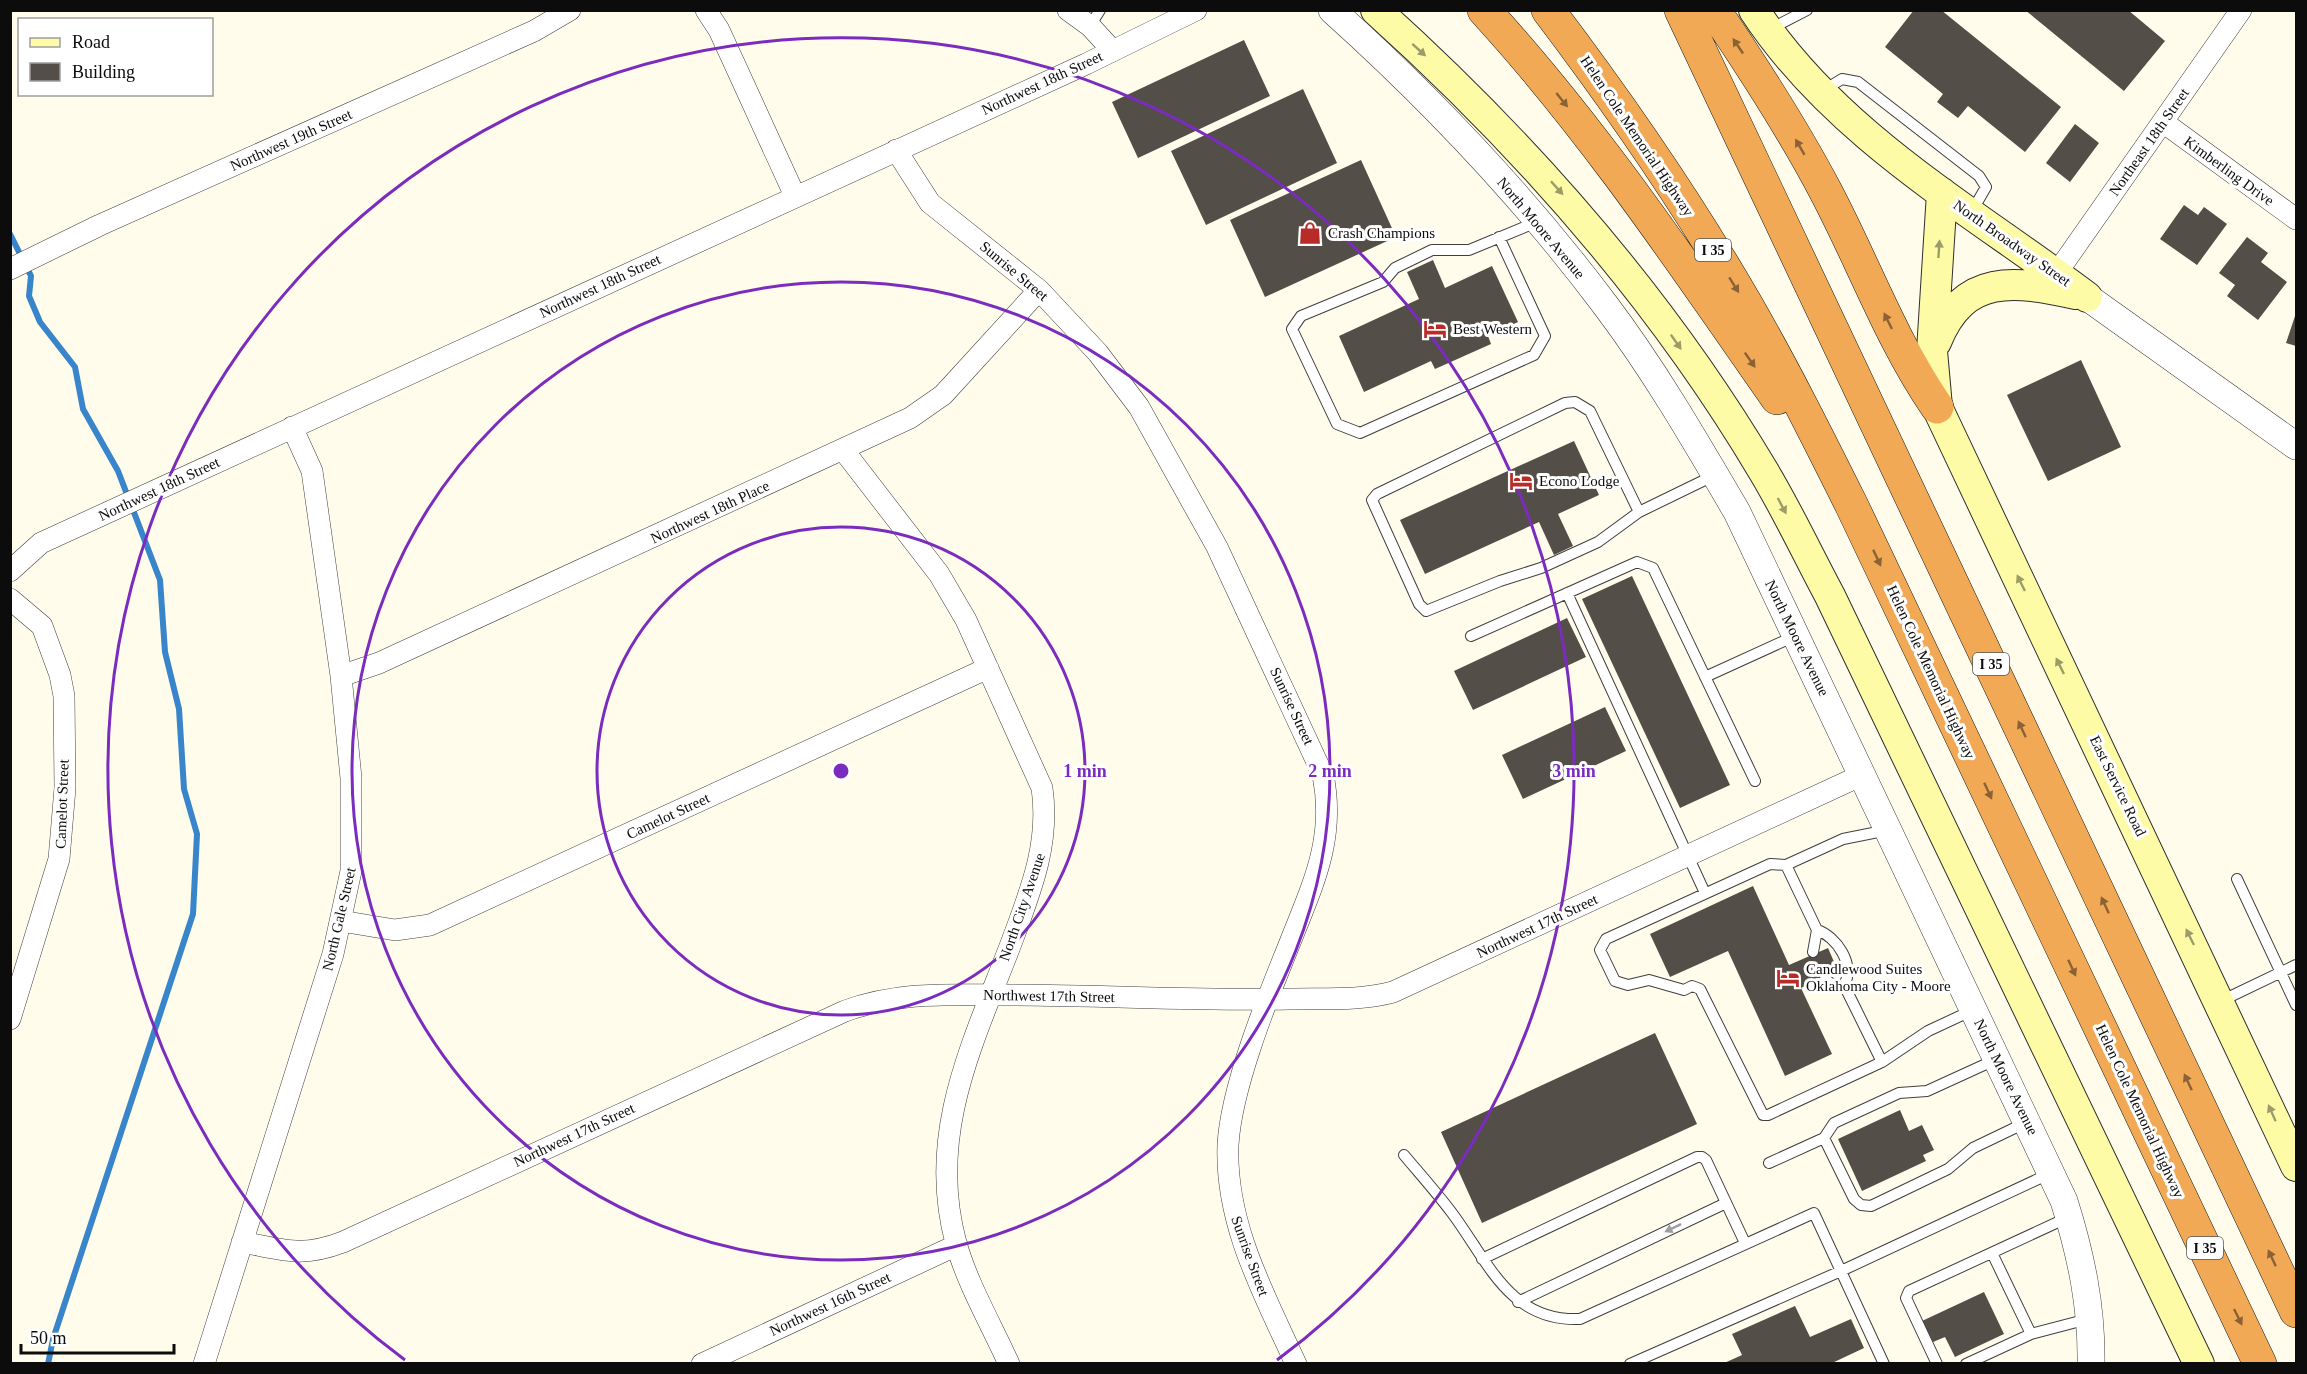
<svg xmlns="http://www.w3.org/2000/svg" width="2307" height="1374" font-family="Georgia,serif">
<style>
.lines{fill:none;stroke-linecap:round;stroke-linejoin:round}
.stream{stroke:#3985cb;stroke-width:6}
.building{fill:#544e48}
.service-casing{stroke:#3f3f3f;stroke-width:12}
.minor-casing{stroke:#3f3f3f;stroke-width:22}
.tertiary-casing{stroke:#3f3f3f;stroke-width:28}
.secondary-casing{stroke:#2e2e2e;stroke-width:32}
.motorway-casing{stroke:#1d1d1d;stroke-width:34}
.service{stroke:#fff;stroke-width:10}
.minor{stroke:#fff;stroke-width:21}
.tertiary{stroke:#fff;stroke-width:27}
.secondary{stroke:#fefba7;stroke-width:30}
.motorway{stroke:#f2a956;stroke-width:33}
.oneway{fill:#8a6235}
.oneway2{fill:#9d9b69}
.oneway3{fill:#9e9e9e}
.ring{fill:none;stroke:#7b2cbf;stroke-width:3}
.labels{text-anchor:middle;stroke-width:6;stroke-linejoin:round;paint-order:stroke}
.shield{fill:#fff;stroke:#555;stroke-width:1.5}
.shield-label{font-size:14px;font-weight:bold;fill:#0c0c0c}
.street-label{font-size:15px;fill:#0c0c0c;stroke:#fff}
.poi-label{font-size:15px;fill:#0c0c0c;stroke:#fff;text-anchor:start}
.centre{fill:#7b2cbf;stroke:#fff;stroke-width:3}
.ring-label{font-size:18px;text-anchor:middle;font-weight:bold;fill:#7b2cbf;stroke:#fff;stroke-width:6;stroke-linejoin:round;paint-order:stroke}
</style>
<rect width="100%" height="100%" fill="#fffceb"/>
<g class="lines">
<path class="stream" d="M10,234L31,276L29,296L40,322L75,367L83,409L118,471L160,580L165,652L179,709L184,789L197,834L193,914L53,1339L48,1364"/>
</g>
<path class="building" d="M1914,10H1941L2061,107L2025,152L1968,106L1958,118L1937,102L1943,94L1885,47Z
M2025,10H2128L2165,41L2124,91Z
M1244,40L1270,96L1138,158L1112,102Z
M1303,89L1337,163L1206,225L1171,151Z
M2075,124L2099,143L2070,182L2046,163Z
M1361,160L1396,237L1265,297L1230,220Z
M2184,205L2198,215L2204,207L2227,224L2197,265L2160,239Z
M2247,237L2268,253L2261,262L2287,282L2258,320L2227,296L2235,285L2219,273Z
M1433,260L1445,288L1492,266L1518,322L1488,336L1491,344L1435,369L1431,361L1364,392L1339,336L1419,299L1407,272Z
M2296,313V346L2286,343Z
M2081,360L2121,447L2048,481L2007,395Z
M1574,441L1599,495L1558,514L1573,546L1554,555L1539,522L1425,574L1400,520Z
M1632,576L1730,785L1680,808L1582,599Z
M1567,618L1586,657L1473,710L1454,671Z
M1605,707L1626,751L1523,799L1502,755Z
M1753,886L1789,965L1828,948L1838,971L1801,988L1832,1054L1785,1076L1728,951L1670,977L1650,934Z
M1655,1033L1697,1124L1482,1223L1441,1132Z
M1900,1110L1909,1131L1922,1125L1934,1150L1923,1155L1926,1161L1862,1191L1838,1139Z
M1984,1292L2004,1334L1955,1357L1945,1337L1933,1342L1922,1321Z
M1795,1306L1810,1337L1851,1319L1864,1348L1830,1364H1722L1742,1355L1732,1334Z"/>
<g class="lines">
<g class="service-casing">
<path id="service" d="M1090,26L1100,10
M1770,29L1807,10
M1824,90L1842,79L1858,82L1979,176L1986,187L1971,213
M1499,237L1545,336L1534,355L1360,433L1337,424L1292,329L1301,316L1383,282L1395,268L1432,250H1469L1537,222
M1639,512L1590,411L1575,402L1565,403L1377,494L1372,500L1419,604L1426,611L1500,581L1541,568L1598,542L1639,512L1715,475
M1567,593L1705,893
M1471,636L1637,562L1653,568L1755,781
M1705,677L1795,636
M1888,830L1843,839L1786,865L1770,864L1606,939L1600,950L1615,981L1628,985L1649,980L1684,990L1692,986L1700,989L1763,1115H1768L1882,1062L1928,1031L1973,1010
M1786,865L1817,930C1836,936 1856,965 1844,985L1882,1062
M2237,879L2296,1005
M1813,952L1817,930
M1825,979L1833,985H1844
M2221,1001L2296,965
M1824,1138L1854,1199L1861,1205L1871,1206L1948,1169L1973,1148L2025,1123
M1404,1155C1420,1174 1437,1193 1452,1213C1488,1261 1509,1322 1580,1319L1814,1213L1884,1364
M1769,1163L1824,1138L1834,1123L1899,1093L1927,1091L1997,1059
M1482,1259L1697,1157H1702L1706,1160L1745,1243
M1518,1302L1726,1203
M2031,1334L2088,1319
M1630,1364L1841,1271L2051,1173
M1937,1364L1906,1298L1909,1291L2069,1217
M1966,1364L2031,1334L1992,1253"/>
</g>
<g class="minor-casing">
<path id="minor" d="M706,10L719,30L795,196
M1068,10L1090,26L1113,51
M2163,122L2296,219
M896,150L930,203L1039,290L1098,353L1139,407L1217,547L1323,775C1336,840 1312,886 1289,945C1267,999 1231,1088 1228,1145C1225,1224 1264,1294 1296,1364
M10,269L100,225L534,31L570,10
M2056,274L2241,10
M844,451L939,574L966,620L1042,788C1050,843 1031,890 1012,941C974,1041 926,1133 956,1243C967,1283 992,1326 1009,1364
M10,571L41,543L1086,64L1196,10
M10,599L42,626L60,675L64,696L65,788L59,859L10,1019
M341,676L379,663L910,418L943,395L1039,290
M341,921L395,930L430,925L988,668
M242,1242C284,1250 301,1258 343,1242L845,1011C901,991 949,995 1007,995C1101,995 1195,1001 1289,999C1325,998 1359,1001 1393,992L1862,775
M204,1364L333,954L351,871V778L341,676L312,471L292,427
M702,1364L957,1245"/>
</g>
<g class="tertiary-casing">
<path id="tertiary" d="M1332,10C1432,100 1525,198 1606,306C1655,371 1696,442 1737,512L2064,1201C2081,1255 2092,1307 2091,1364
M2087,297L2296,446"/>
</g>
<g class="secondary-casing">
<path id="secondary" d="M1376,10C1527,146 1660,297 1764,472C1788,512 1808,555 1830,596L2199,1364
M1754,10C1836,135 1970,209 2087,297
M1942,193L1932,351L1937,407L2296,1166
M1936,342C1964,272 2015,281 2076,294"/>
</g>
<g class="motorway-casing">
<path id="motorway" d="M1484,10C1594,130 1684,265 1777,398
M1548,10C1620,105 1687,202 1746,304C1784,370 1818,438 1852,506L2260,1364
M1681,10L2296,1311
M1714,10C1754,69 1793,129 1826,192C1864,264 1891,340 1937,407"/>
</g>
<use href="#service" class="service"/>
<use href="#minor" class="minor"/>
<use href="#tertiary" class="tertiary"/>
<use href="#secondary" class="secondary"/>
<use href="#motorway" class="motorway"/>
</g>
<defs><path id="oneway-solid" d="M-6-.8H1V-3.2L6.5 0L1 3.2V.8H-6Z" transform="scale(1.5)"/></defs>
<g class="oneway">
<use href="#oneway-solid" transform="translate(1738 46) rotate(-124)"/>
<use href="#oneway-solid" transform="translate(1562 100) rotate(51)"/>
<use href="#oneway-solid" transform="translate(1800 147) rotate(-120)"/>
<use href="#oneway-solid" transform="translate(1734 285) rotate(58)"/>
<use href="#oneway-solid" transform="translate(1888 321) rotate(-116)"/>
<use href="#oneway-solid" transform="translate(1750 360) rotate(55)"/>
<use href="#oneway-solid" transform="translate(1877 558) rotate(65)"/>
<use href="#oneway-solid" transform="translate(2022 729) rotate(-115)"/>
<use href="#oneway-solid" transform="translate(1988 791) rotate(65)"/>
<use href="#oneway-solid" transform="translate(2105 905) rotate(-115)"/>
<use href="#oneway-solid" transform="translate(2072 968) rotate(65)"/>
<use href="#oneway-solid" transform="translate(2188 1082) rotate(-115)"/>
<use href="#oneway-solid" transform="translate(2272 1258) rotate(-115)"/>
<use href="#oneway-solid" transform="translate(2238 1317) rotate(64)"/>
</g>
<g class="oneway2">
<use href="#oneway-solid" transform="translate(1419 50) rotate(42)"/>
<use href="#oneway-solid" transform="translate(1557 188) rotate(48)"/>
<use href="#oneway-solid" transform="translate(1939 249) rotate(-86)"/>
<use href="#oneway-solid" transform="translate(1676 342) rotate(55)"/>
<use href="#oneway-solid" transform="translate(1782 506) rotate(62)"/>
<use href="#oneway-solid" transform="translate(2021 583) rotate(-116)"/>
<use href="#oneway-solid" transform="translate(2060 666) rotate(-116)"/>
<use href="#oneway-solid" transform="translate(2190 937) rotate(-116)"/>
<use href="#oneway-solid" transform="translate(2272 1113) rotate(-114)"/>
</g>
<use class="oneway3" href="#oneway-solid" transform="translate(1673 1228) rotate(154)"/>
<g class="ring">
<circle cx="841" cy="771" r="244"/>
<circle cx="841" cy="771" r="489"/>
<path d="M405 1360A733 733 0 1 1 1277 1360"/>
</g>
<defs>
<g id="shop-bare" transform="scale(1.8)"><path d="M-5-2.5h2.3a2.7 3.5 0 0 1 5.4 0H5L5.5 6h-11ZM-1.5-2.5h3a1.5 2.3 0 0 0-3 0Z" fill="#b92b27" stroke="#fff" stroke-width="2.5" paint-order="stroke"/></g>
<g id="hotel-bare" transform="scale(1.8)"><path d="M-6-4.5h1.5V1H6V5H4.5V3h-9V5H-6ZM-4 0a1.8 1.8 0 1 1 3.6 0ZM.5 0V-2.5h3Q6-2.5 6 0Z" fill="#b92b27" stroke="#fff" stroke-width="2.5" paint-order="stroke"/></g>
</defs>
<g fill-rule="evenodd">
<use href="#shop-bare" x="1310" y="233"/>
<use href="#hotel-bare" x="1435" y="329"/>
<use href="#hotel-bare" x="1521" y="481"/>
<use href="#hotel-bare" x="1788" y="978"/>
</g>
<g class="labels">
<g class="shield">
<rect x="1695" y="239" width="36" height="22" rx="4.5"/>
<rect x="1973" y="653" width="36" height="22" rx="4.5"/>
<rect x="2187" y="1237" width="36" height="22" rx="4.5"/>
</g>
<g class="shield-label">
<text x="1713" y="255">I 35</text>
<text x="1991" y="669">I 35</text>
<text x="2205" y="1253">I 35</text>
</g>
<g class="street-label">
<text transform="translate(1042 83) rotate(-25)" y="5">Northwest 18th Street</text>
<text transform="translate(1637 136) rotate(56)" y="5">Helen Cole Memorial Highway</text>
<text transform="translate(291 140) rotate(-24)" y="5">Northwest 19th Street</text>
<text transform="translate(2149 142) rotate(-55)" y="5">Northeast 18th Street</text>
<text transform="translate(2229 171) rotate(36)" y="5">Kimberling Drive</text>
<text transform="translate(1541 228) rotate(50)" y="5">North Moore Avenue</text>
<text transform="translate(2012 243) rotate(35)" y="5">North Broadway Street</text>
<text transform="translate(1014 271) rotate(40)" y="5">Sunrise Street</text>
<text transform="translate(600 286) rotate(-25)" y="5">Northwest 18th Street</text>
<text transform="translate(159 489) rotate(-25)" y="5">Northwest 18th Street</text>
<text transform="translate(710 512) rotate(-25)" y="5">Northwest 18th Place</text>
<text transform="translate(1797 638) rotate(64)" y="5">North Moore Avenue</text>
<text transform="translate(1931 672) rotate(65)" y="5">Helen Cole Memorial Highway</text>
<text transform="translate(1292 706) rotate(65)" y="5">Sunrise Street</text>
<text transform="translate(2118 786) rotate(64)" y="5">East Service Road</text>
<text transform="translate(62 804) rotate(-88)" y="5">Camelot Street</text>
<text transform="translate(668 816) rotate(-25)" y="5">Camelot Street</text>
<text transform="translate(1022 907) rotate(-71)" y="5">North City Avenue</text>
<text transform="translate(339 919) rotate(-77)" y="5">North Gale Street</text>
<text transform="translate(1537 926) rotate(-25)" y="5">Northwest 17th Street</text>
<text transform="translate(1049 996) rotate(1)" y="5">Northwest 17th Street</text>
<text transform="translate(2006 1077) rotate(64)" y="5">North Moore Avenue</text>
<text transform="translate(2140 1111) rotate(65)" y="5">Helen Cole Memorial Highway</text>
<text transform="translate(574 1135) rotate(-25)" y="5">Northwest 17th Street</text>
<text transform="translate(1250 1256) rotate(70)" y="5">Sunrise Street</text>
<text transform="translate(830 1304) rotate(-25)" y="5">Northwest 16th Street</text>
</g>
<g class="poi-label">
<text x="1328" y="238">Crash Champions</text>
<text x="1453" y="334">Best Western</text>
<text x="1539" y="486">Econo Lodge</text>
<text x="1806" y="974">Candlewood Suites<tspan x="1806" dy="17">Oklahoma City - Moore</tspan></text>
</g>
</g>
<circle cx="841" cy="771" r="9" class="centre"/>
<g class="ring-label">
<text x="1085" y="777">1 min</text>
<text x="1330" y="777">2 min</text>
<text x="1574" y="777">3 min</text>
</g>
<rect width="2307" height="1374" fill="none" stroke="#0c0c0c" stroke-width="24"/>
<rect x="18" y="18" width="195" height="78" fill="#ffffff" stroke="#9e9e9e" stroke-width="1.5"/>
<rect x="30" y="38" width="30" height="9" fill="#fefba7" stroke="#9e9e9e" stroke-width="1.5"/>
<text x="72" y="48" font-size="18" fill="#0c0c0c">Road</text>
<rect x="30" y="63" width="30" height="18" fill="#544e48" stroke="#9e9e9e" stroke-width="1.5"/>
<text x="72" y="78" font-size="18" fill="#0c0c0c">Building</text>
<path d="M21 1344v9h153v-9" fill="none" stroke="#0c0c0c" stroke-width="3"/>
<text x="30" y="1344" font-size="18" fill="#0c0c0c" stroke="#ffffff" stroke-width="4.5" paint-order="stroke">50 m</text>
</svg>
